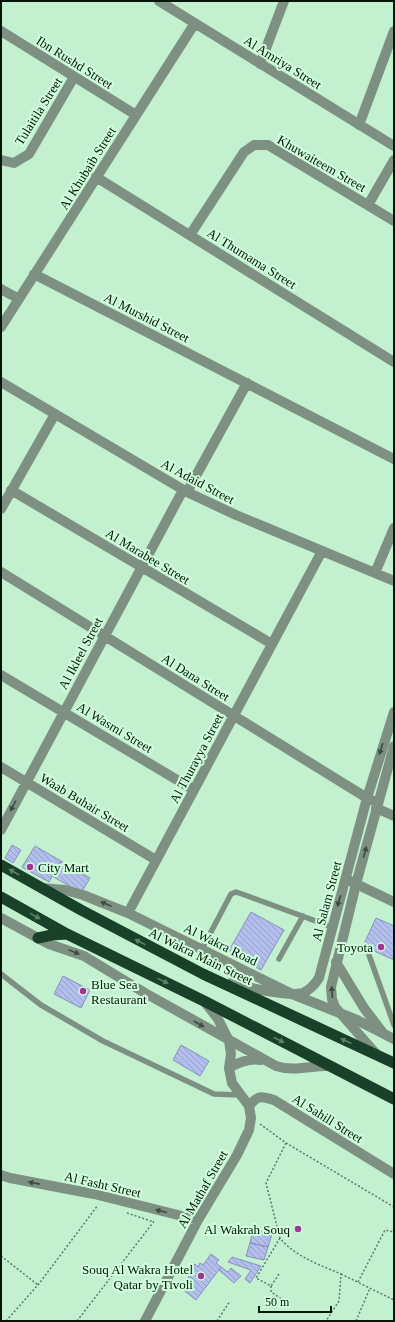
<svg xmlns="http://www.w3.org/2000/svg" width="395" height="1322" font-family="Georgia,serif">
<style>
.building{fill:url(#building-back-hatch);stroke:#8691bc}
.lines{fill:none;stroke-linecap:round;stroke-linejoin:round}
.path{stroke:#5c7a65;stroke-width:1.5;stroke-dasharray:2 2;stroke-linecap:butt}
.service{stroke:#7d9082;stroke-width:5.5}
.minor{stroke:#7d9082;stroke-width:10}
.tertiary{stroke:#7d9082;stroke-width:10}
.trunk{stroke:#194028;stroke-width:11}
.oneway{fill:#3b4c40}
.oneway2{fill:#598267}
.poi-dot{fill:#a23594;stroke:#d0fedd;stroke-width:1.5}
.labels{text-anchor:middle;stroke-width:4;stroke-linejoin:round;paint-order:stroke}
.street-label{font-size:13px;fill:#05150a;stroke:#d0fedd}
.poi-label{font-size:13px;fill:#05150a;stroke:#d0fedd;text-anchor:end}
</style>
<defs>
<pattern id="building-back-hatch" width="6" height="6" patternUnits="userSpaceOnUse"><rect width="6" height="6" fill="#b2beeb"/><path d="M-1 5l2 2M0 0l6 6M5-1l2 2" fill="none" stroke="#98a2c8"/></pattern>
</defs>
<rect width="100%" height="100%" fill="#c3f1d0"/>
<path class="building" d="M12,845L21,850L13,863L5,858Z
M35,846L61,861L49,882L22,867Z
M61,861L90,878L81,893L52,876Z
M251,912L284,930L261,970L228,952Z
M376,918L394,926V960L363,946Z
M63,976L90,990L81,1008L54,994Z
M181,1045L209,1061L200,1076L173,1060Z
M253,1229L272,1234L268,1247L250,1243Z
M250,1243L268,1247L264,1260L246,1256Z
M211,1254L219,1260L216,1263L221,1267L196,1300L181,1288L189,1277L187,1275L195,1264L198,1267L200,1263L203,1265Z
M232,1257L261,1266L250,1283L245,1279L251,1270L228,1262Z
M221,1267L228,1272L231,1268L241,1276L234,1283L219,1270Z"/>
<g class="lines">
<path class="path" d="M260,1124L286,1143L394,1207
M286,1143L266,1183L280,1238C294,1256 320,1265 341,1274L339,1301L326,1321
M127,1213L154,1222
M1,1256L38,1285
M279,1274L271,1286L256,1278L280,1238
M341,1274L394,1300
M358,1282L385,1230L394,1232
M271,1286V1292L283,1300
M6,1321L38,1285L98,1205
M77,1321L155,1220
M217,1321L230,1301
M356,1321L370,1288"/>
<path class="service" d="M202,949L231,894L236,892L242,894L332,927
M369,955L394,1025
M279,959L303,916
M1,974L41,1005L103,1041L214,1094L240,1095"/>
<path class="minor" d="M159,1L394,146
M1,31L136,115
M260,64L284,1
M359,125L394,31
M1,160L14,163L29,154L74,77
M96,177L394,362
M368,205L394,160
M190,235L244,152L254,145H268L394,221
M34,274L394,459
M1,289L19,299
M1,327L195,23
M1,382L187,492L236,515L394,581
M11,490L272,644
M187,492L247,383
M1,509L55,414
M1,572L367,798L378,803
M375,573L394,528
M1,675L194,790
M1,767L156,860
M376,808L394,816
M1,830L183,490
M346,879L394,902
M42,888L65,890L83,895L128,913L292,994L357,1020L394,1039
M128,913L322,551
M1,918L49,944L84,956L145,993L276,1066C294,1072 312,1065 330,1066
M336,962L364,1008L383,1033
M229,1068C239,1062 249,1058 261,1060
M249,1106C258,1095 261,1096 274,1100L394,1174
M1,1175L10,1178L94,1194L198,1220
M145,1321L198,1220L237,1155L249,1130L251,1118L249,1106L232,1083L229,1068L231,1054L229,1041L218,1019L204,1001"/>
<path class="tertiary" d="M231,983C244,987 291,997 303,993C310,990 315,984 319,978L367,798L394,712
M377,1055L335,1007L332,999L331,987L356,884L394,746"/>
<path class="trunk" d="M1,865L81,910L203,974L394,1063
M1,897L67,934L204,1001L394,1099
M38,938L52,935L67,934"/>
</g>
<defs><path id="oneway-solid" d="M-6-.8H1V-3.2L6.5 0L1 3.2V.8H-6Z"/></defs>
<g class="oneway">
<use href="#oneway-solid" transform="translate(381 749) rotate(108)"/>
<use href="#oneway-solid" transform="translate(13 806) rotate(118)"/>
<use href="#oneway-solid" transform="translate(365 852) rotate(-75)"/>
<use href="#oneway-solid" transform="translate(339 901) rotate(106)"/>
<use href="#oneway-solid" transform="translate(106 904) rotate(-157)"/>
<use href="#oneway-solid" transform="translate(74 952) rotate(22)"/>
<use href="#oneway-solid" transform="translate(332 992) rotate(-94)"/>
<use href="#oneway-solid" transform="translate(199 1024) rotate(30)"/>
<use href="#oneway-solid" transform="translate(34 1183) rotate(-169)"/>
<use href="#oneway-solid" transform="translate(161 1211) rotate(-166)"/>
</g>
<g class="oneway2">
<use href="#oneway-solid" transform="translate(14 872) rotate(-150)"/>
<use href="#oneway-solid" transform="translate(35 916) rotate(29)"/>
<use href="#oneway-solid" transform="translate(140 942) rotate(-152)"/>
<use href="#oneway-solid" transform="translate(163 981) rotate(26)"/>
<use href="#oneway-solid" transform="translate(279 1040) rotate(27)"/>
<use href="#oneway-solid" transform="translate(346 1041) rotate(-155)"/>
</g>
<g class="poi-dot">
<circle cx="30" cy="867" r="4"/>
<circle cx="381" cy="947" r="4"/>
<circle cx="83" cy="991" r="4"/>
<circle cx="298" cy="1229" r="4"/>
<circle cx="201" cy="1276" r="4"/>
</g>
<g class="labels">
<g class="street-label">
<text transform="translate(75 62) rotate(32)" y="5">Ibn Rushd Street</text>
<text transform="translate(283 62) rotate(32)" y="5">Al Amriya Street</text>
<text transform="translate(38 111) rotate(-58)" y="5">Tulaitila Street</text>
<text transform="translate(322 163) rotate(30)" y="5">Khuwaiteem Street</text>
<text transform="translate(87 168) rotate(-58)" y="5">Al Khubaib Street</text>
<text transform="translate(252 258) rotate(32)" y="5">Al Thumama Street</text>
<text transform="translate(147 317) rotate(27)" y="5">Al Murshid Street</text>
<text transform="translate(198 481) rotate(28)" y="5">Al Adaid Street</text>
<text transform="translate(148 556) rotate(31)" y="5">Al Marabee Street</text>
<text transform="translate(80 653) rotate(-62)" y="5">Al Ikleel Street</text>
<text transform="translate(196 677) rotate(32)" y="5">Al Dana Street</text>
<text transform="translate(115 727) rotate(31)" y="5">Al Wasmi Street</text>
<text transform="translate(196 758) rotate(-62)" y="5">Al Thurayya Street</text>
<text transform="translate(85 802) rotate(31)" y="5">Waab Buhair Street</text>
<text transform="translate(326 901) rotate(-75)" y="5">Al Salam Street</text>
<text transform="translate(221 944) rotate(26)" y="5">Al Wakra Road</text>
<text transform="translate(201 956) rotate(26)" y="5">Al Wakra Main Street</text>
<text transform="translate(328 1118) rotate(32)" y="5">Al Sahill Street</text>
<text transform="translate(103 1184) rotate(13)" y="5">Al Fasht Street</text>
<text transform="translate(202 1189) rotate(-60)" y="5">Al Mathaf Street</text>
</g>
<g class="poi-label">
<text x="38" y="872" text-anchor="start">City Mart</text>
<text x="373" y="952">Toyota</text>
<text x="91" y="989" text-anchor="start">Blue Sea<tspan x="91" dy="15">Restaurant</tspan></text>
<text x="290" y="1234">Al Wakrah Souq</text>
<text x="193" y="1274">Souq Al Wakra Hotel<tspan x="193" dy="15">Qatar by Tivoli</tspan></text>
</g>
</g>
<rect width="395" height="1322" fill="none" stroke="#05150a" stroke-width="4"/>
<path d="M259 1306v6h72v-6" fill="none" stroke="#05150a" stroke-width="2"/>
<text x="265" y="1306" font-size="12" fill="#05150a" stroke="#d0fedd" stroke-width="3" paint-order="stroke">50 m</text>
</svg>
